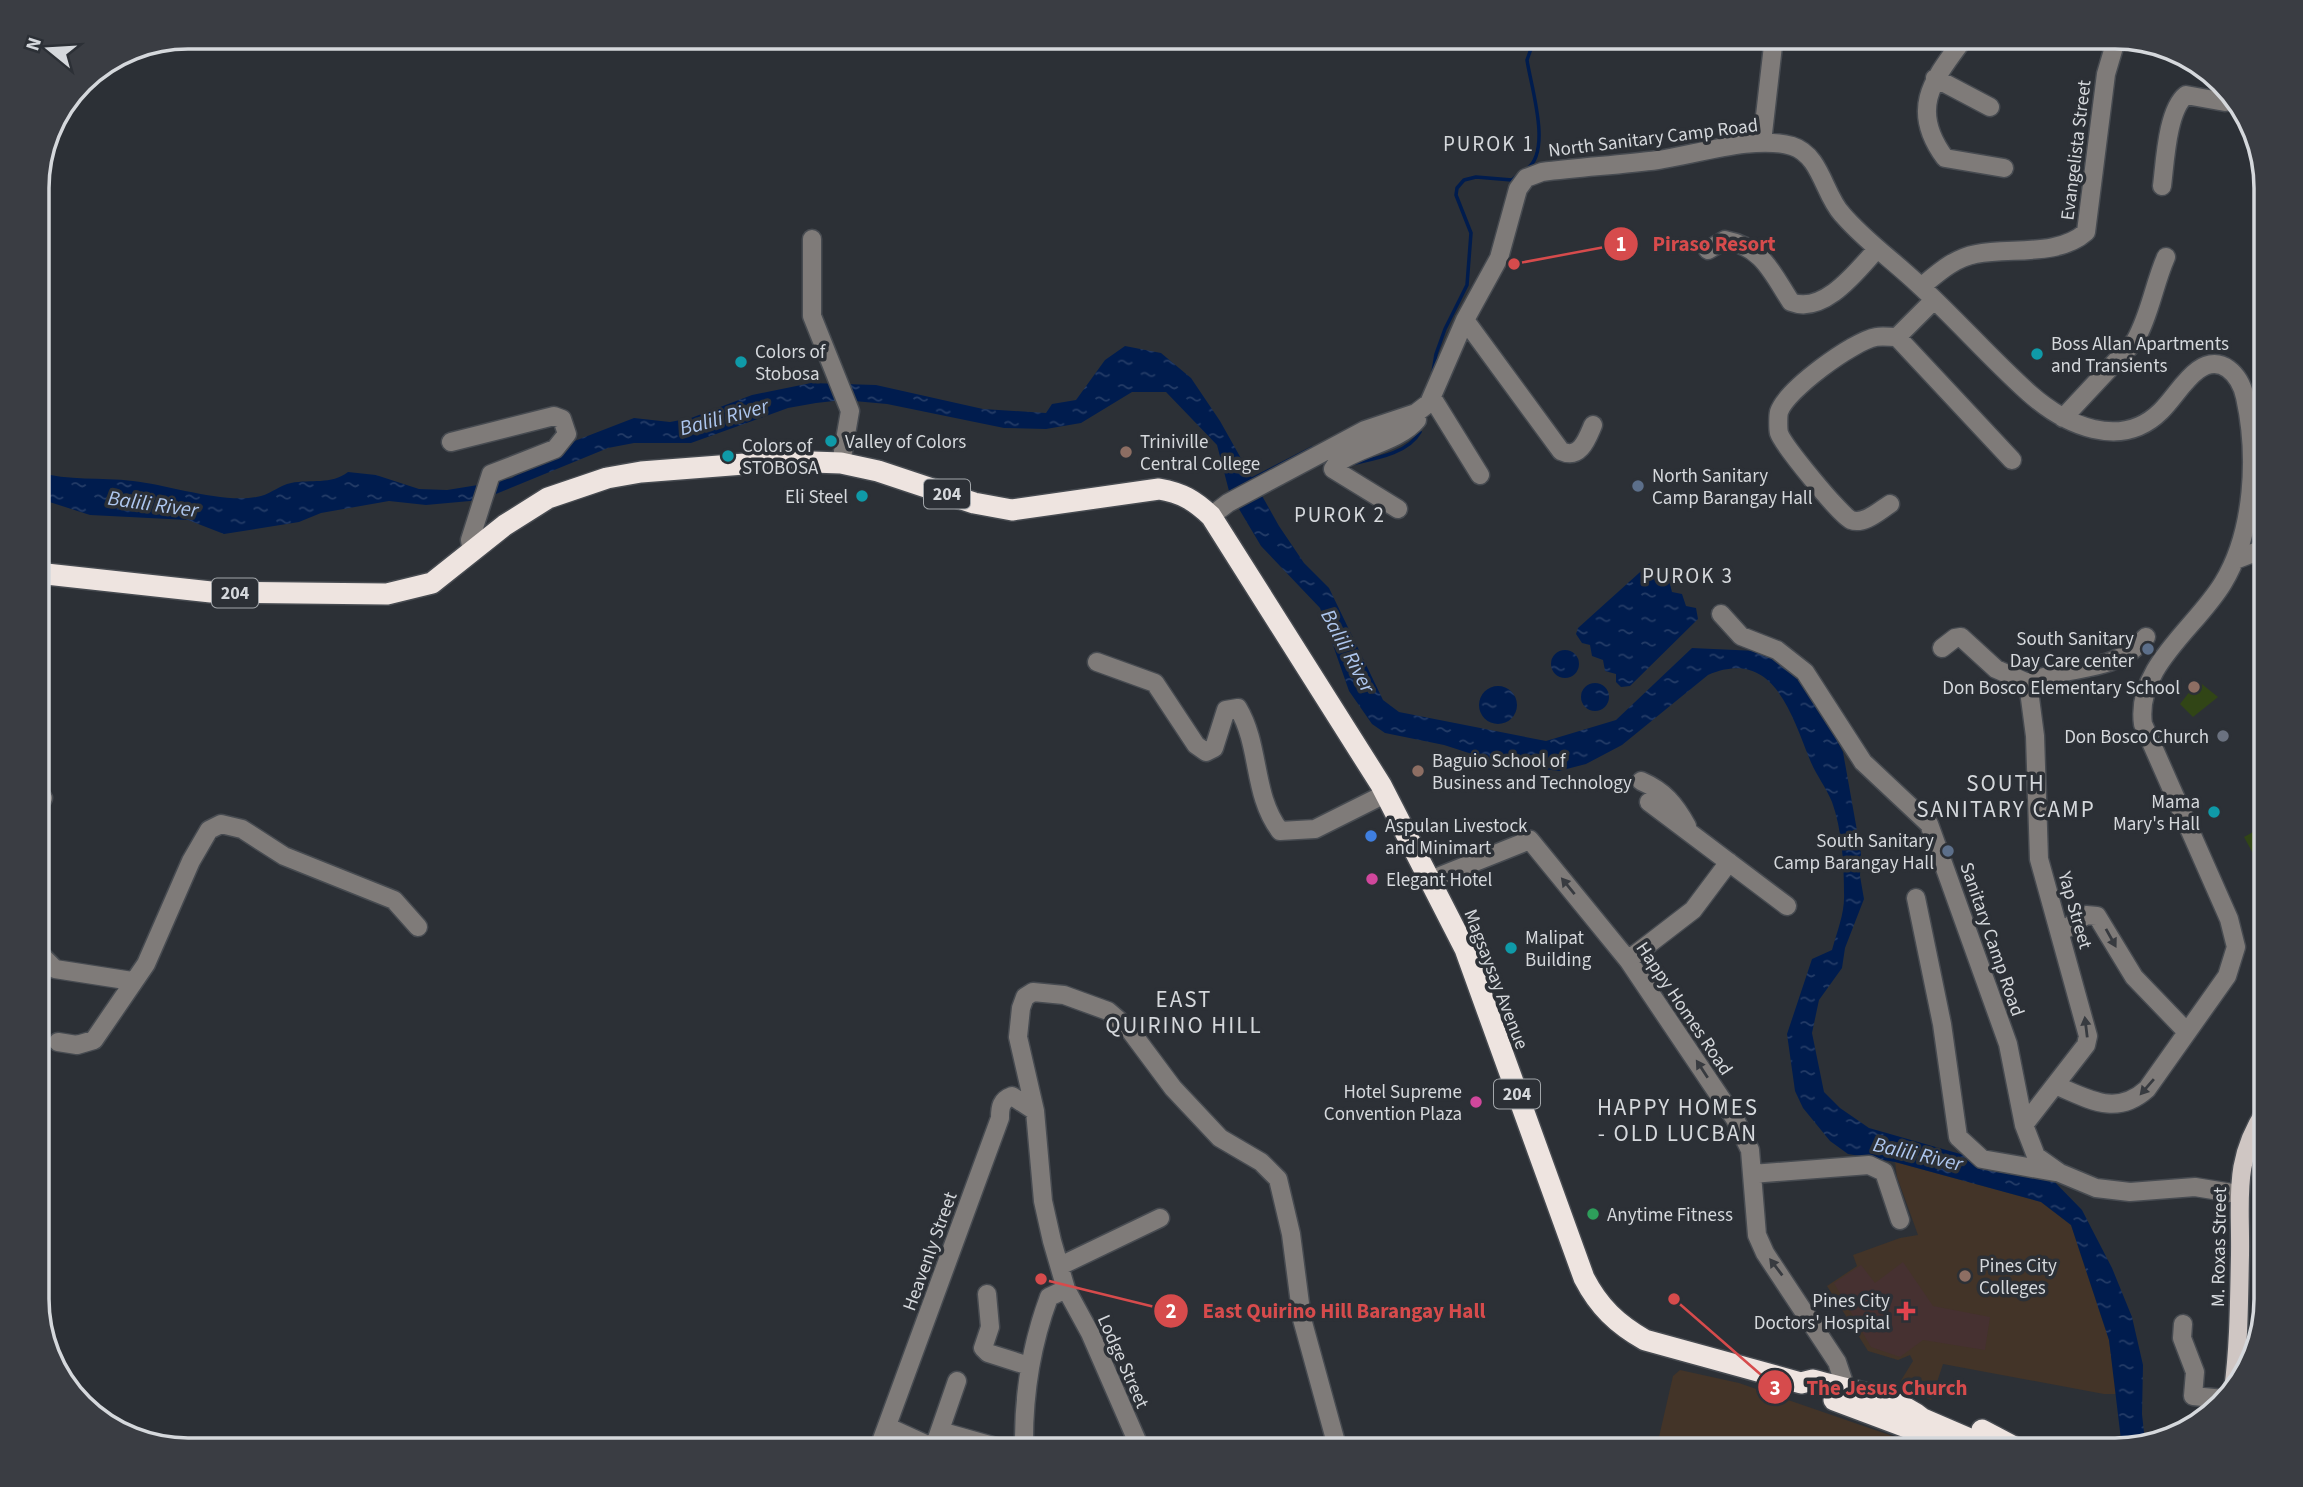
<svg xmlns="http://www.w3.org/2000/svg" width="2303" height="1487" font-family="'Source Sans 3',sans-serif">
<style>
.education{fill:#433428}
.medical{fill:#463131}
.garden{fill:#314516}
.water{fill:url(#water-ripples)}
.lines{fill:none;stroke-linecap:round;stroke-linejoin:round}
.stream{stroke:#001c4e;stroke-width:3.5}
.minor-casing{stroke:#474b51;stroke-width:21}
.major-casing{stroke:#474b51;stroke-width:21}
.highway-casing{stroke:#474b51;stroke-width:24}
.minor{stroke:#7f7b79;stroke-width:18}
.major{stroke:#cfc6c3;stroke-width:18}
.highway{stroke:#eee4e0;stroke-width:21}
.oneway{fill:#383b40}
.culture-dot{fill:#0f9aa8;stroke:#2c3036;stroke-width:2.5}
.education-dot{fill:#8d6e63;stroke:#2c3036;stroke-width:2.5}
.service-dot{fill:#5c6f8a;stroke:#2c3036;stroke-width:2.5}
.worship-dot{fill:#6b7280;stroke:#2c3036;stroke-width:2.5}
.shop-dot{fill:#3f7fe0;stroke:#2c3036;stroke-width:2.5}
.hotel-dot{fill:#d1479c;stroke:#2c3036;stroke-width:2.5}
.leisure-dot{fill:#2e9e5b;stroke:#2c3036;stroke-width:2.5}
.health-dot{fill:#e0444e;stroke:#2c3036;stroke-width:2.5}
.labels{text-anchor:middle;stroke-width:7;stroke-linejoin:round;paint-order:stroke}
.shield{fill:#2c3036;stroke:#a2a6aa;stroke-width:2}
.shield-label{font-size:18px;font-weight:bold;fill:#d5d8dc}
.street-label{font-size:19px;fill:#d5d8dc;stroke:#2c3036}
.poi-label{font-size:19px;fill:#d5d8dc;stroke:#2c3036;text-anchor:start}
.neighbourhood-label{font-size:21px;letter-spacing:2px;fill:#d5d8dc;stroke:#2c3036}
.water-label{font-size:21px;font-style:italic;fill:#aec7ef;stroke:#2c3036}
.quarter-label{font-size:23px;letter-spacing:2px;fill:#d5d8dc;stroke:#2c3036}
.rim{fill:none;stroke:#d5d8dc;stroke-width:3.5}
.leader{fill:none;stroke:#d64b4c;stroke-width:2.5}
.callout-dot{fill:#d64b4c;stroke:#2c3036;stroke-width:2.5}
.mark-label{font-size:21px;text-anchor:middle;font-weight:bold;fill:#fff}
.callout-label{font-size:21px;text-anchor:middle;font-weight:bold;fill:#d64b4c;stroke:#2c3036;stroke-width:7;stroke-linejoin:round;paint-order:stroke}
</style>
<defs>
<pattern id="water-ripples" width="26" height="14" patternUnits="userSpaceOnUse" patternTransform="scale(1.75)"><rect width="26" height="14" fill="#001c4e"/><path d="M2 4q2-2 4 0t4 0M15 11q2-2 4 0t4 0" fill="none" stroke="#243c67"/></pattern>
</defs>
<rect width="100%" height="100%" fill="#2c3036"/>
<path class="education" d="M1895,1162L2041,1202L2071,1225L2109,1340L2117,1394H2104L1943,1364L1931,1400L1897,1387L1913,1361L1910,1355L1898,1360L1868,1351L1827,1286L1857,1266L1853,1255L1900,1238L1918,1235L1897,1177Z
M1680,1370L1739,1383L1933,1450H1656L1673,1376Z"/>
<path class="medical" d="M1903,1262L1933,1306L1990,1317L1985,1350L1923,1340L1900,1357L1871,1347L1834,1283L1861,1265L1875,1283Z"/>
<path class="garden" d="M2198,681L2218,697L2193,717L2180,704Z
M2266,825V865L2261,868L2244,837Z"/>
<path class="water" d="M1125,346L1161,353L1191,378L1220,421L1279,526L1304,563L1329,588L1383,700L1399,712L1546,741L1616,720L1692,648L1757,651L1771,657L1799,679L1822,711L1843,752L1861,853L1860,876L1864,899L1845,948L1842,968L1819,1000L1812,1033L1824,1092L1840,1108L1869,1128L2006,1167L2045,1172L2082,1210L2112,1268L2132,1317L2143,1365L2142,1414L2145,1442L2122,1448L2109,1340L2071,1225L2041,1202L1895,1162L1848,1154L1830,1141L1803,1108L1795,1091L1787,1034L1812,959L1832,950C1837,931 1845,913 1844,893C1844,865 1842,829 1832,802C1826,787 1816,775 1810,760C1791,713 1773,647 1708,675L1622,745L1586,764L1559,771L1500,763L1444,745L1385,733L1372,724L1349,691L1320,608L1261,546L1239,509L1229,491L1217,445L1166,392H1132L1081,423L1046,429L1004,428L887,404L843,400L816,403L788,408L691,443H634L608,448L481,500L426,505L389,501L321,513L299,522L224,534L188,520L90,515L37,498V472C69,481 101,477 133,481C170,485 226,505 261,496C272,493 280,485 291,483C311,479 331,485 348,472L376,475L419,489L447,490L478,485L512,478L559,447L634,418L670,422L691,418L752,395L811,383L876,385L983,409L1046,413L1052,404L1076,400L1105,360Z
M1649,564L1658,569V578L1669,580L1672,592L1682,594L1686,606L1696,608L1698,619L1630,686L1621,687L1616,682V674L1605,671L1603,660L1592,656L1590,645L1582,643L1576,634L1578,628Z
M1551 664a14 14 0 1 1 28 0a14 14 0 1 1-28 0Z
M1581 697a14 14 0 1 1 28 0a14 14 0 1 1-28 0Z
M1479 705a19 19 0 1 1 38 0a19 19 0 1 1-38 0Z"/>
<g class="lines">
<path class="stream" d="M1527,169C1552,151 1531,87 1527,60L1532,46L1539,37
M1433,372L1436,354L1445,329L1467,285L1471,233L1456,195L1457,188L1464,180L1476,177L1512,180L1518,175
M1351,464C1373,459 1408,454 1420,432
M1252,479L1312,448L1316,450"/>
<g class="minor-casing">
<path id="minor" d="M1965,37C1934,79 1908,108 1945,158L2004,168
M1935,78L1990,107
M79,84L114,59
M1762,142L1774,37
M2162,186C2165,163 2167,110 2186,95L2225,102L2233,98
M812,239V316L850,411L841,463
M1708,250L1725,240C1763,247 1772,273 1791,302C1824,315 1857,271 1877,249
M1921,287C1938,273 1954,258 1976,254C2011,247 2058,257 2086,232L2106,74L2117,37
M1465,320L1561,451C1580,460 1587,439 1593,425
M1897,337L2012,460
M1433,399L1480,475
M2063,418L2135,341C2150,315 2154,284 2166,257
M451,442L554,416L562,419L567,434L555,449L491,474L470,540L472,553
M1890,504C1879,511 1864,525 1851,520C1840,515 1783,445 1779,433C1778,429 1778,416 1779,412C1786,390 1853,341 1876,337C1882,336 1890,337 1897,337L1934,300
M1398,509L1333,469C1341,451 1398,444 1417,420L1416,413
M1211,516L1228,503L1365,430L1416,413L1429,403L1465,320L1499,258L1518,189L1526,178L1542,172C1581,167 1620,165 1658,160C1698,154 1755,135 1792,146C1821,155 1824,195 1842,214C1865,241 1894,261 1919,285C1957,320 1991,359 2029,393C2065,425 2121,451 2161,411C2174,398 2184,380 2198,370C2221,353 2240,375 2245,397C2258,456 2254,532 2223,583C2196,628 2135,667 2143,724L2229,919L2236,947L2227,976L2147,1089C2116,1117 2089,1099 2055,1085
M2235,560L2266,548
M1721,614L1741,636L1777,650L1805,672L1863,762L1929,824L2008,1044L2024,1125L2036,1156L2060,1173L2096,1188L2130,1192L2195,1187L2238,1194
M1942,648L1955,638L1961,637L1996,669L2028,683C2067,664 2115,675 2146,637
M1097,662L1155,683L1196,745L1206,752L1214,748L1226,710L1238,708C1261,747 1252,794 1280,831L1315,829L1385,794
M1641,781C1664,791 1675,804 1687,826
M1649,802L1787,906
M37,809L43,798
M1430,880L1530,840L1628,960L1735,1119L1750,1150L1757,1235L1765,1253L1837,1362L1846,1389
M1916,898L1942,1024L1958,1137L1982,1159L2055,1172
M2061,932L2086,915L2097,916L2134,977L2187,1032
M37,951L55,969L132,981
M1628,960L1693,910L1729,862
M58,1042L77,1045L94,1040L146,964L191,861L209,830L221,824L242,829L284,856L394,900L418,927
M2024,1125L2086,1045L2088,1036L2039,859L2035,736L2028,683
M1752,1174L1869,1165L1884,1172L1900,1220
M1060,1266L1160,1218
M987,1294L990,1327L983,1348L988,1353L1029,1366
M2183,1324L2182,1338L2195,1372L2193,1396L2224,1399
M888,1427L934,1448
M940,1431L1007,1450
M878,1450L1000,1118C1000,1107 1001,1100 1012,1096L1035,1111
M933,1450L957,1381
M1024,1450C1023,1396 1030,1348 1049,1297L1066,1289
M1141,1450L1090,1333L1066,1289L1052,1241L1043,1201L1035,1111L1018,1037L1021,1008L1025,997L1033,992L1064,995L1108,1011L1129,1029L1173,1088L1220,1138L1261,1162L1278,1179L1291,1234L1302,1319L1338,1450"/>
</g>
<g class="major-casing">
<path id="major" d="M2233,1390C2239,1346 2239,1300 2240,1255C2241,1197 2232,1162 2266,1110"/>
</g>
<g class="highway-casing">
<path id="highway" d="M37,573L211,592L387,594L432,583L505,525L548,498L607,478L641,472L784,461L841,463L878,471L974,503L1012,510L1159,489C1182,493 1194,500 1211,516L1381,785L1465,949L1584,1278C1599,1307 1617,1324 1645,1340L1801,1383L1813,1380C1847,1390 1895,1396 1923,1419L1995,1450
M1834,1400L1938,1439
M1982,1430L2020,1450"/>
</g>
<use href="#minor" class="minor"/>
<use href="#major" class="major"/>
<use href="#highway" class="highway"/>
</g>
<defs><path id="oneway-solid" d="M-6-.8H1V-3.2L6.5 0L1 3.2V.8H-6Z" transform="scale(1.75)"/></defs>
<g class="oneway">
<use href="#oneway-solid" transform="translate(1568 886) rotate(-129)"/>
<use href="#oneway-solid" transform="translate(2111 938) rotate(61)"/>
<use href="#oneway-solid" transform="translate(2086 1027) rotate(-97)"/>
<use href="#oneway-solid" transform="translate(1702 1069) rotate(-123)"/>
<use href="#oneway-solid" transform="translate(2147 1087) rotate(131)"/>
<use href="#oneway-solid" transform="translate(1776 1267) rotate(-127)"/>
</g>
<g class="culture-dot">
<circle cx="2037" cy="354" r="7"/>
<circle cx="741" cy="362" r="7"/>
<circle cx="831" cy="441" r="7"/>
<circle cx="728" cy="456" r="7"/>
<circle cx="862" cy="496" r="7"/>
<circle cx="2214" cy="812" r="7"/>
<circle cx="1511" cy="948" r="7"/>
</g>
<g class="education-dot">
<circle cx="1126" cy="452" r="7"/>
<circle cx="2194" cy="687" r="7"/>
<circle cx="1418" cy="771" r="7"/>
<circle cx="1965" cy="1276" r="7"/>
</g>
<g class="service-dot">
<circle cx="1638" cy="486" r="7"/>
<circle cx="2148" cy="649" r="7"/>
<circle cx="1948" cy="851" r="7"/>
</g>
<circle class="worship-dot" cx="2223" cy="736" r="7"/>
<circle class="shop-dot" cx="1371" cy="836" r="7"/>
<g class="hotel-dot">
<circle cx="1372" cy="879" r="7"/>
<circle cx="1476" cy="1102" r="7"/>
</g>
<circle class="leisure-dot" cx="1593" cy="1214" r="7"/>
<path class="health-dot" d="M1902.5 1300.5h7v7h7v7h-7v7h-7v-7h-7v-7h7z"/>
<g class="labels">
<g class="shield">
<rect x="924" y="479.5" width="46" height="29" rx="5"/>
<rect x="212" y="578.5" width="46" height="29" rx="5"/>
<rect x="1494" y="1079.5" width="46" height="29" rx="5"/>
</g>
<g class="shield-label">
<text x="947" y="500">204</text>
<text x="235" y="599">204</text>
<text x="1517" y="1100">204</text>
</g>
<g class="street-label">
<text transform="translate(1653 137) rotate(-7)" y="7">North Sanitary Camp Road</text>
<text transform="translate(2075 150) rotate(-83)" y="7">Evangelista Street</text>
<text transform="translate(2076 910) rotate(74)" y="7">Yap Street</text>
<text transform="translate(1993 939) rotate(71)" y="7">Sanitary Camp Road</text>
<text transform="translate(1497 979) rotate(69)" y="7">Magsaysay Avenue</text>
<text transform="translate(1685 1008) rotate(56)" y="7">Happy Homes Road</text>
<text transform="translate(2218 1247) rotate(-89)" y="7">M. Roxas Street</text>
<text transform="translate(929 1251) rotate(-70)" y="7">Heavenly Street</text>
<text transform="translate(1124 1361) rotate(66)" y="7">Lodge Street</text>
</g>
<g class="poi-label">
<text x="2051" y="350">Boss Allan Apartments<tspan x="2051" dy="22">and Transients</tspan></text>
<text x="755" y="358">Colors of<tspan x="755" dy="22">Stobosa</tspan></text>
<text x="845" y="448">Valley of Colors</text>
<text x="1140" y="448">Triniville<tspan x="1140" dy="22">Central College</tspan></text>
<text x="742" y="452">Colors of<tspan x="742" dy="22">STOBOSA</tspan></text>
<text x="1652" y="482">North Sanitary<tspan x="1652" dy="22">Camp Barangay Hall</tspan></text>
<text x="848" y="503" text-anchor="end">Eli Steel</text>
<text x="2134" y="645" text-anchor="end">South Sanitary<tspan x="2134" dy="22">Day Care center</tspan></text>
<text x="2180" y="694" text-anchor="end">Don Bosco Elementary School</text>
<text x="2209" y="743" text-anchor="end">Don Bosco Church</text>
<text x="1432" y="767">Baguio School of<tspan x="1432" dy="22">Business and Technology</tspan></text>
<text x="2200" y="808" text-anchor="end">Mama<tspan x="2200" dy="22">Mary's Hall</tspan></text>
<text x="1385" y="832">Aspulan Livestock<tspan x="1385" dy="22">and Minimart</tspan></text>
<text x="1934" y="847" text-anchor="end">South Sanitary<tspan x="1934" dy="22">Camp Barangay Hall</tspan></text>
<text x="1386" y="886">Elegant Hotel</text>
<text x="1525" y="944">Malipat<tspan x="1525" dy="22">Building</tspan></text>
<text x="1462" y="1098" text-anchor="end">Hotel Supreme<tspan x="1462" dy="22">Convention Plaza</tspan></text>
<text x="1607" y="1221">Anytime Fitness</text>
<text x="1979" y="1272">Pines City<tspan x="1979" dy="22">Colleges</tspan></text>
<text x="1890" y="1307" text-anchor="end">Pines City<tspan x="1890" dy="22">Doctors' Hospital</tspan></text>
</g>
<g class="neighbourhood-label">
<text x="1489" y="151">PUROK 1</text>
<text x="1340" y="522">PUROK 2</text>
<text x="1688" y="583">PUROK 3</text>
</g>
<g class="water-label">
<text transform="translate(724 417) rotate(-15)" y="7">Balili River</text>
<text transform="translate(153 504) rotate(8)" y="7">Balili River</text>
<text transform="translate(1348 651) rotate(62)" y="7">Balili River</text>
<text transform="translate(1918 1154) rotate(13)" y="7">Balili River</text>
</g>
<g class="quarter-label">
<text x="2006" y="791">SOUTH<tspan x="2006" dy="26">SANITARY CAMP</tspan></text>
<text x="1184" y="1007">EAST<tspan x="1184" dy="26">QUIRINO HILL</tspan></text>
<text x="1678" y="1115">HAPPY HOMES<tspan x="1678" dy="26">- OLD LUCBAN</tspan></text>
</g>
</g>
<path d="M0 0H2303V1487H0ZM188 49H2115A139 139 0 0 1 2254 188V1299A139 139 0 0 1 2115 1438H188A139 139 0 0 1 49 1299V188A139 139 0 0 1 188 49Z" fill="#3a3d43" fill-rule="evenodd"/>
<path class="rim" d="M188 49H2115A139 139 0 0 1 2254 188V1299A139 139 0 0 1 2115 1438H188A139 139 0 0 1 49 1299V188A139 139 0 0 1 188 49Z"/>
<path class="leader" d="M1514 264L1621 244M1041 1279L1171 1311M1674 1299L1775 1387"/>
<g class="callout-dot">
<circle cx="1514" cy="264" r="7"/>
<circle cx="1041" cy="1279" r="7"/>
<circle cx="1674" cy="1299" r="7"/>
<circle cx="1621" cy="244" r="18"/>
<circle cx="1171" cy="1311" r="18"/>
<circle cx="1775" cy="1387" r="18"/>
</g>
<g class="mark-label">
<text x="1621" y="251">1</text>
<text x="1171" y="1318">2</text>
<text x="1775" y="1395">3</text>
</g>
<g class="callout-label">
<text x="1714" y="251">Piraso Resort</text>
<text x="1344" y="1318">East Quirino Hill Barangay Hall</text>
<text x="1887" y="1395">The Jesus Church</text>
</g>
<g transform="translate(49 49) rotate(288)" stroke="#2c3036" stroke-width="5" paint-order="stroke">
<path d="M0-5L12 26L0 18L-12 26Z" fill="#d5d8dc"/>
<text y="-10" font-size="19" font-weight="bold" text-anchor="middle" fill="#d5d8dc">N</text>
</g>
</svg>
